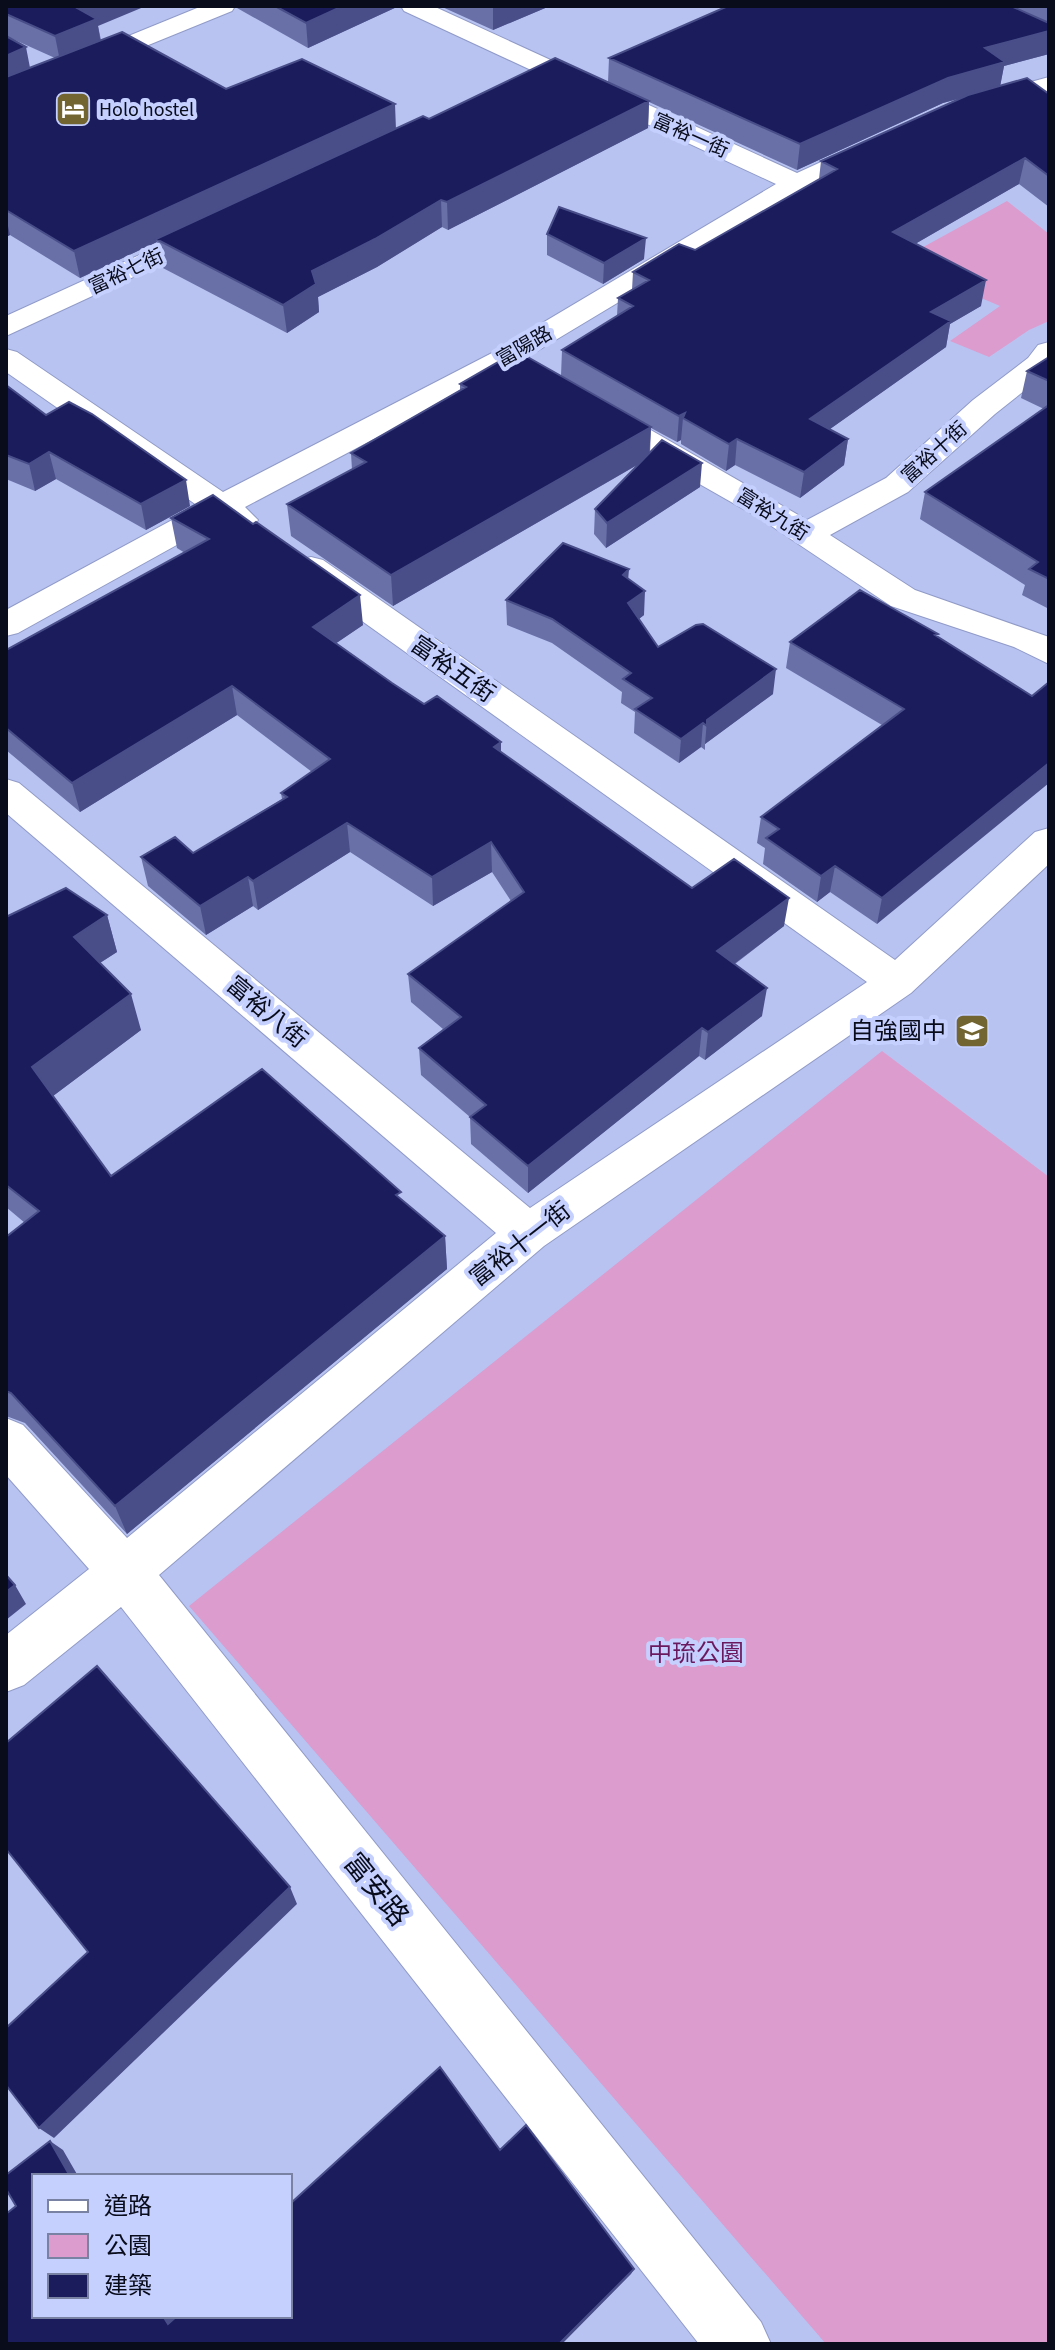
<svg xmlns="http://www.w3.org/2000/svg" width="1055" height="2350" font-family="'Source Sans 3','Noto Sans TC',sans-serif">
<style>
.green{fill:#dc9cce}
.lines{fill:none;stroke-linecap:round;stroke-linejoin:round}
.street-casing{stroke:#919bc8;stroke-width:2}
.street{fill:#fff;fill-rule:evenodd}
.wall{fill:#6970a7}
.shaded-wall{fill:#494e89}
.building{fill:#1a1c5c;stroke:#494e89;stroke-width:2}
.labels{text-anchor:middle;stroke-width:8;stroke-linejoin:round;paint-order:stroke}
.far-poi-label{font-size:20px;fill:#090c1b;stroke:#c5d0ff;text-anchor:start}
.far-street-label{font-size:20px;fill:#090c1b;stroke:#c5d0ff}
.street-label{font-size:24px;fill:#090c1b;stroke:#c5d0ff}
.poi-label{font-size:24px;fill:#090c1b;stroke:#c5d0ff;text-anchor:end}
.park-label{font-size:24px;fill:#6b195f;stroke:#c5d0ff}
.near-street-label{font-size:28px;fill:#090c1b;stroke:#c5d0ff}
</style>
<rect width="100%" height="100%" fill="#b8c3f2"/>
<path class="green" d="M1007,201L1049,234V321L1029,330L989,357L950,341L1000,306L896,262Z
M882,1051L1049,1177V2344H826L189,1606Z"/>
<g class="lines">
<g class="street-casing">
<path id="street" d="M202,6H235L232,11L6,103V86Z
M401,6H433L797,173L865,142H883L887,148L883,154L807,189L514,365L245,507L258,520L253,527L241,530L220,521L18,633L6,636V610L198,506L6,372V349L17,352L223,492L492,353L776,184L404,11Z
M1049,77V93L982,112L973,110L969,104L973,98Z
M214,221L224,223L228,229L224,235L6,336V316Z
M1049,342V371L995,414L908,492L830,535L915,590L1049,637V664L1014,647L891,606L761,519L587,420L582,413L587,406L598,404L609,406L807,520L886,478L973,400L1028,358L1038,345Z
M311,557L323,560L895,960L1035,832L1049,828V864L911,993L544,1246L159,1575L761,2322L771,2344H699L121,1607L24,1685L6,1692V1635L89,1569L6,1475V1418L23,1425L127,1538L496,1233L6,813V779L19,783L530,1208L867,982L299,576L294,568L299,560Z"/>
</g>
<use href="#street" class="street"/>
</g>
<path class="wall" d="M6,6L98,26L101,40L226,89L396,128L429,119L608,82L609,58L728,6H1049V54L1004,66L1000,86L1049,94V207L1019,184L915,244L981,306L950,324L946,347L830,429L848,439L844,465L800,498L735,465L726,471L681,444V440L677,442L651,428L650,454L700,487L606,548L594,534L595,509L639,464L393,606L291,536L287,504L352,470L351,453L460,390V384L561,376L562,350L617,316L618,298L632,290L633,272L695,250L819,179L821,161L962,98L943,103L797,170L649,102L648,128L448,230L442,227L377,267L318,297L319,312L287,333L161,267L157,242L80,278L10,235L6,237V36L30,68L55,58L6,36Z
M237,6H399L308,48L237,8Z
M440,6H550L493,30Z
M547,234L644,259L603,284L547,255Z
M1049,357V609L1022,595L1025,585L920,519L925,492L1044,409L1021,398L1027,371Z
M6,385L46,415L190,506L146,530L56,479L35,491L6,479Z
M171,518L363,625L336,643L392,683L501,752L692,888L784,926L735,964L762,1016L705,1060L699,1056L528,1193L471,1144L470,1117L421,1075L419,1048L443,1029L411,1002L408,974L511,901L492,872L433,906L350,852L258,910L253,906L206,935L148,886L141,857L193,853L282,799L281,793L312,772L237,715L80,812L6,750V650L185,553L177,548Z
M628,579L644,615L639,619L658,647L773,694L705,744V750L701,747L679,763L634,733L635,712L621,703L622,692L552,643L507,625L506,600Z
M937,636L1032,696L877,924L830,892L817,902L763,864L765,848L757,843L761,817L882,725L786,668L790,642Z
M107,915L117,952L100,963L141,1030L53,1096L111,1176L401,1200L445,1236L447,1269L127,1534L25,1423L6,1416V1237L25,1223L6,1207V917Z"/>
<path class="shaded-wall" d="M82,6H146L98,26L101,44L60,61L55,36L77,8Z
M343,6H399L308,48L306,23Z
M493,6H550L493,30Z
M1049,31V54L1004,66L1000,87L943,103L797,170L800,144L985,48Z
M26,47L31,73L6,83V56Z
M649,101L648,128L448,230L447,202Z
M395,104L396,130L156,239L157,242L80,278L74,251Z
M1025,158L1019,184L889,259L893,232Z
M441,200L442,227L377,267L318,297L319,312L287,333L283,305L312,271Z
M6,217L10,235L6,237Z
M646,238L644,259L603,284L604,263Z
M986,280L981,306L950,324L946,347L806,446L810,419L931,312Z
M685,413L683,418L681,440L677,442L679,416Z
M651,427L649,458L393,606L391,575Z
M737,439L735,465L726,471L729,444Z
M848,439L844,465L800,498L804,472Z
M49,452L56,479L35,491L29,464Z
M702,463L700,487L606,548L607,523Z
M186,480L190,506L146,530L141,504Z
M629,569L627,593L623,575Z
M645,591L644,615L627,628L628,603Z
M360,595L363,625L316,657L313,627Z
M776,669L773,694L705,744L707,720Z
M232,686L237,715L80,812L72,783Z
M703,723L701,747L679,763L681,739Z
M501,742V772L494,747Z
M1049,763V783L877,924L882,898Z
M347,823L350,852L258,910L253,881Z
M491,842L492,872L433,906L432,877Z
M835,866L830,892L817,902L821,876Z
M248,877L253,906L206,935L200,906Z
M789,898L784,926L714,979L717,951Z
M107,915L117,952L84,973L74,937Z
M767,988L762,1016L705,1060L708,1032Z
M131,994L141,1030L45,1102L32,1067Z
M702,1028L699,1056L528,1193V1166Z
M445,1236L447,1269L127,1534L115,1506Z
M15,1585L26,1604L6,1620V1592Z
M290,1887L297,1904L54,2138L39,2128Z
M50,2141L63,2150L78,2176H70Z
M634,2269L631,2274L562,2344H559Z
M163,2316H171L178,2328L168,2324Z"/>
<path class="building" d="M6,6H82L77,8L97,19L55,36L6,14Z
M275,6H343L306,23Z
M728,6H1011L1049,23V31L985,48L1005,62L948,78L800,144L609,58Z
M122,32L226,89L302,59L395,104L74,251L6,210V77Z
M6,36L26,47L6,56Z
M555,58L649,101L447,202L441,200L375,239L312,271L316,284L283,305L156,239L423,116L429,119Z
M1027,78L1049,94V176L1025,158L893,232L986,280L931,312L951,321L810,419L848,439L804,472L737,439L729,444L683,418L685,413L679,416L562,350L633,306L618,298L649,280L633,272L679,244L695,250L837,169L821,161L968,95Z
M559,207L646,238L604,263L547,234Z
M517,351L651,427L391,575L287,504L366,462L351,453L466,387L460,384Z
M1049,357V381L1027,371Z
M6,385L46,415L69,402L92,414L186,480L141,504L49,452L29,464L6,455Z
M1049,405V579L1029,569L1038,562L925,492Z
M662,440L702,463L607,523L595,509Z
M213,495L253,524L256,522L360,595L313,627L392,683L424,704L437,696L501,742L494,747L692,888L734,859L789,898L717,951L767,988L708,1032L702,1028L528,1166L470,1117L486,1105L419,1048L461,1017L408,974L524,892L491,842L432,877L347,823L253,881L248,877L200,906L141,857L175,837L193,853L287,797L281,793L330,759L232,686L72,783L6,728V650L209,539L171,518Z
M563,543L629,569L623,575L645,591L628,603L658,647L696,625L703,624L776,669L707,720V726L703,723L681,739L635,709L652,698L623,679L631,673L552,619L506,600Z
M860,590L938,634L935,635L1032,696L1049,682V763L882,898L835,866L821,876L766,838L779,829L761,817L904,709L790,642Z
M66,888L107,915L74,937L131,994L32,1067L111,1176L262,1069L401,1192L396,1195L445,1236L115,1506L11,1393L6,1391V1237L39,1211L6,1185V917Z
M6,1575L15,1585L6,1592Z
M97,1666L290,1887L39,2128L6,2085V2028L88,1952L6,1849V1743Z
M440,2067L500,2150L526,2125L634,2269L559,2344H6V2214L16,2206L6,2189V2175L50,2141L70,2176H34V2316H163L168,2324L177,2316H290V2204Z"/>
<defs>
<g id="hotel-square" transform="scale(1.8)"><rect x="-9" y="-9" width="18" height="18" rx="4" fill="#736532" stroke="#c5d0ff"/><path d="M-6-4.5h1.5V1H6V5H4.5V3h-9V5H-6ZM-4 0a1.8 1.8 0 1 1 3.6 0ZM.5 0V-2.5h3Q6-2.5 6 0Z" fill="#fff"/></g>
<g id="school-square" transform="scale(1.8)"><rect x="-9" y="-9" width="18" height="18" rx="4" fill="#736532" stroke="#c5d0ff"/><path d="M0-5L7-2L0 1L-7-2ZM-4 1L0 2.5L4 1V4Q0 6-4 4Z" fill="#fff"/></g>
</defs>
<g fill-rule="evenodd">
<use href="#hotel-square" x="73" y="109"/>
<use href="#school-square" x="972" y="1031"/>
</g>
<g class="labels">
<g class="far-poi-label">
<text x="99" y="116">Holo hostel</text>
</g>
<g class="far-street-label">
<text transform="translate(691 135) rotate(24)" y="7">富裕一街</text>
<text transform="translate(126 271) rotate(-25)" y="7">富裕七街</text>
<text transform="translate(524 346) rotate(-30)" y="7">富陽路</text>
<text transform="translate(934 452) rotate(-42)" y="7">富裕十街</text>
<text transform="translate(773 514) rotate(32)" y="7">富裕九街</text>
</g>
<g class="street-label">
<text transform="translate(453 669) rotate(35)" y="8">富裕五街</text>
<text transform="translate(267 1012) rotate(40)" y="8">富裕八街</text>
<text transform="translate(520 1244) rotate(-38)" y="8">富裕十一街</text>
</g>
<g class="poi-label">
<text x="946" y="1039">自強國中</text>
</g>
<g class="park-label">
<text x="696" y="1661">中琉公園</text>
</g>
<g class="near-street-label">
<text transform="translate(377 1889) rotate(51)" y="10">富安路</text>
</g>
</g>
<rect width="1055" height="2350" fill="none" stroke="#090c1b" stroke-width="16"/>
<rect x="32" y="2174" width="260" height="144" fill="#c5d0ff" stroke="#7a82a4" stroke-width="2"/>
<rect x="48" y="2200" width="40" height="12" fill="#ffffff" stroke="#7a82a4" stroke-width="2"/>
<text x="104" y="2214" font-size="24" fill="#090c1b">道路</text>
<rect x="48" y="2234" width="40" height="24" fill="#dc9cce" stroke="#7a82a4" stroke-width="2"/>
<text x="104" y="2254" font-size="24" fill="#090c1b">公園</text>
<rect x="48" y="2274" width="40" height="24" fill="#1a1c5c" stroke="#7a82a4" stroke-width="2"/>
<text x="104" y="2294" font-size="24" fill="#090c1b">建築</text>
</svg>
